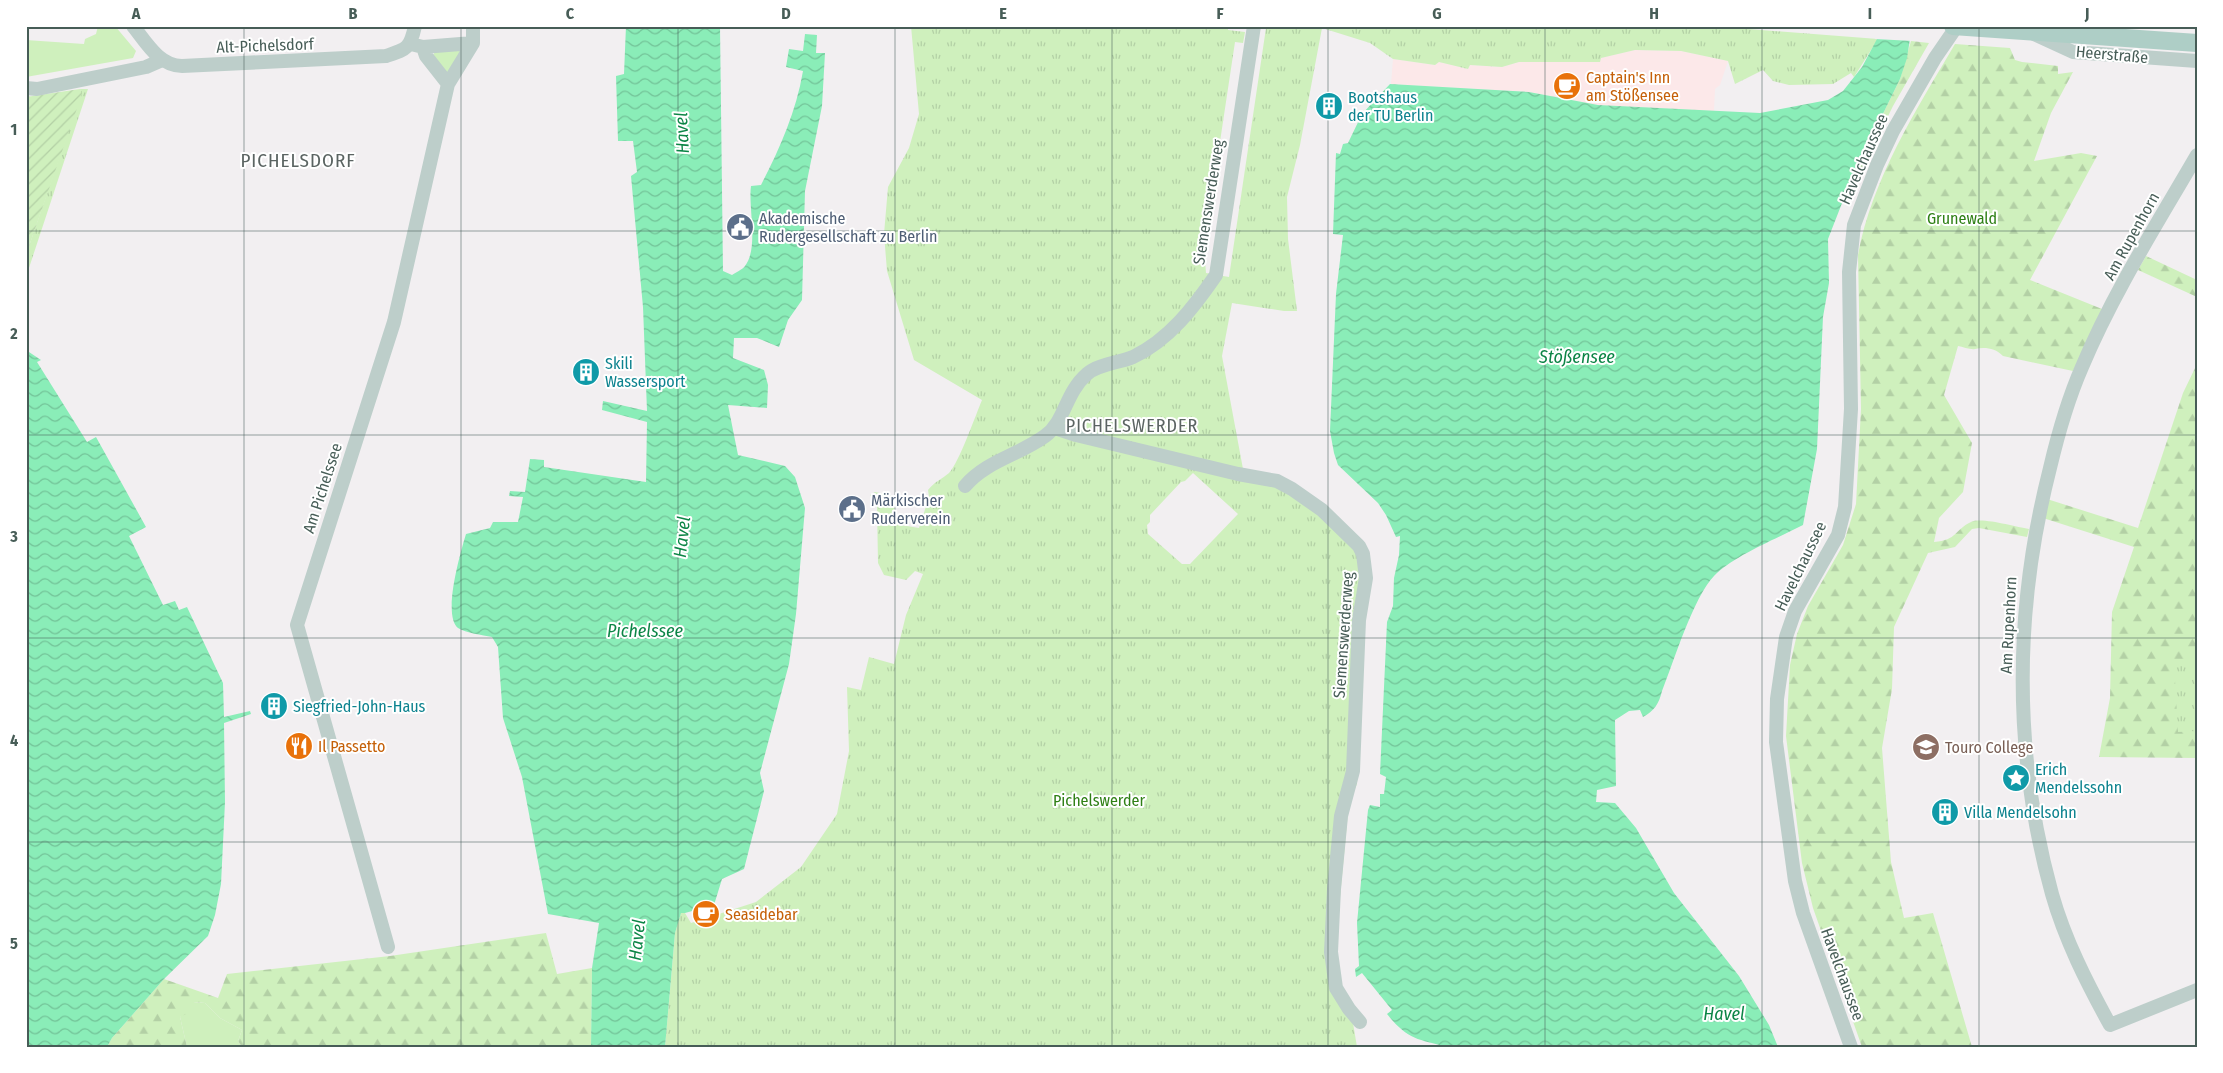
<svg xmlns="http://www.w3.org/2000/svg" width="2223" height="1073" font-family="'Fira Sans Condensed',sans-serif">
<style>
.commercial{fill:#fce8e9}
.grass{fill:#cff0bd}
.forest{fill:url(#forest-firs)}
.park{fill:url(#park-tufts);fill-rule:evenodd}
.garden{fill:url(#garden-furrows)}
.water{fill:url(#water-waves)}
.pier{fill:#f2eff1}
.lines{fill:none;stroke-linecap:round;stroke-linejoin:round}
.minor{stroke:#bdceca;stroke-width:14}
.major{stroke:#aecec6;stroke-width:18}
.grid{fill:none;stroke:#475d57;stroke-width:1;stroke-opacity:0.55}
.labels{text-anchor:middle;stroke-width:4;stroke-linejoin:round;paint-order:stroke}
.street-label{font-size:16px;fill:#475d57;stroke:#fff}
.food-label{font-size:16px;fill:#c56008;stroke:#fff;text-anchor:start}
.culture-label{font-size:16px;fill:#0d838f;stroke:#fff;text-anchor:start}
.service-label{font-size:16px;fill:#4e5e75;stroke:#fff;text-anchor:start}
.park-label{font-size:16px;fill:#2f8016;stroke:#fff}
.education-label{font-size:16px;fill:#785e54;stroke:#fff;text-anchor:start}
.water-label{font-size:18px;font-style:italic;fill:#0c8546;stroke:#fff}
.neighbourhood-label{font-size:18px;letter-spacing:1px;fill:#5b6462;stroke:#fff}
.quarter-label{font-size:19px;letter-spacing:1px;fill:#5b6462;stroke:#fff}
.neatline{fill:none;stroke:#475d57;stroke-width:2}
.grid-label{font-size:16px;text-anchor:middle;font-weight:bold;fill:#475d57}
</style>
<defs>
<pattern id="forest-firs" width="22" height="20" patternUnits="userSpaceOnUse" patternTransform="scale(1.25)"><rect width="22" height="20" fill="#cff0bd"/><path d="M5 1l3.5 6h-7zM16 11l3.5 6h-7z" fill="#b3d0a5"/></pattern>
<pattern id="park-tufts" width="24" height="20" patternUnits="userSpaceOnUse" patternTransform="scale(1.25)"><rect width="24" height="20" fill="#cff0bd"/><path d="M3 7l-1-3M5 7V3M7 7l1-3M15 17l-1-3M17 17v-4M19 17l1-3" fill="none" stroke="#b3d0a5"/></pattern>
<pattern id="garden-furrows" width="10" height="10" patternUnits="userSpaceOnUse" patternTransform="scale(1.25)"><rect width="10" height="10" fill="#cff0bd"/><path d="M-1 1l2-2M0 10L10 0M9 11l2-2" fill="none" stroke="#b3d0a5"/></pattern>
<pattern id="water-waves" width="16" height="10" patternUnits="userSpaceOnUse" patternTransform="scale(1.25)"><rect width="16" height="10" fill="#8aedb8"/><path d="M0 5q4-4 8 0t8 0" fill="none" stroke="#73c398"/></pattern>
</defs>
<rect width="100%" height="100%" fill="#f2eff1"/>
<path class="commercial" d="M1635,50L1681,51L1728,61L1720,85L1715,89L1714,111L1598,105L1529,92L1391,84L1393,59L1435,65L1439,62L1468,69L1470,65L1502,67L1519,62H1600L1601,58Z"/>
<path class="grass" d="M98,26H115L136,51L133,58L26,77V40L84,44L85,39L96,34Z
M460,50L463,52L452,74L446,73L433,55L435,52Z
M193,1002L205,1003L220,1018L242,1030L238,1041L242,1047H187L180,1017Z"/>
<path class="forest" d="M1911,41L1929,43L1893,106L1858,177L1853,175L1900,79Z
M1955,44L2010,48L2015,60L2022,62L2058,66V74L2073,72L2051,113L2034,161L2081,153L2097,156L2030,280L2102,309L2073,371L2003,356C1995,348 1985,347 1975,349C1971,350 1963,347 1958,346L1944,395L1972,443L1963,492L1939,518L1934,542C1958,540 1954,530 1971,522C1982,517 2015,527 2029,529L2027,537L1979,528L1972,529L1955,547L1928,553L1894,627L1892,689L1882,748L1891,862L1904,918L1933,913L1972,1047H1862L1813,908L1802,863L1786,736L1790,665L1797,634L1808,606L1843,545L1856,504L1861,409L1858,255C1872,179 1916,110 1955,44Z
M2146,256L2197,280V297L2138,270Z
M2197,364V758L2099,757L2110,698L2112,612L2134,547L2043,518L2047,499L2138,528L2183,393Z
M546,933L557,974L592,968L591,1047H242L238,1041L242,1030L220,1018L205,1003L194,1002L190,1012L180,1017L187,1047H107L112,1038L164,979L218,998L227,974L390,956Z"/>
<path class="park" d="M911,26H1228V30L1245,32L1243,43L1235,42L1204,248L1206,273L1229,277L1266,28L1259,26H1710L1878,39L1854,77L1851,73L1833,84L1789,85L1773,81L1763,70L1735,84L1728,61L1681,51L1635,50L1601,58L1600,62H1519L1502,67L1470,65L1468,69L1439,62L1435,65L1393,59L1370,43L1322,28L1300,145L1287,197L1288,239L1297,311H1284L1232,303L1222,356L1243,469L1284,479L1365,548L1357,784L1349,802L1335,950L1341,987L1352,1017L1357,1047H665L675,933L681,912L685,913L691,923L756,902L801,867L837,814L849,751L847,687L861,690L869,657L894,664L906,615L923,574L915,571L906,580L884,575L878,563L877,506L870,495L875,492L894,496L895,524L919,528L929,497L928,490C935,481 942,479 949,473C959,463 976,414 982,400L914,360L887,271L884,234L888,187L909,148L919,114ZM1193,473L1238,514L1190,564H1182L1148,534L1147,525L1150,522V515L1181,482L1185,481Z
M80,89H88L26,277V255L81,94Z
M2197,661V731L2178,732L2174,662Z"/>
<path class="garden" d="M80,89L82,94L26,255V97Z"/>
<path class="water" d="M626,26H720L723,271L732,275C736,272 742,270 745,266C759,248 748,207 751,186L761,185C780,148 796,112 803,71L786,67L789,49L803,51L805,34L817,35L816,53H825L822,106L805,191L802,300L788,320L779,347L757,338H734L733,358L764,370L768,385L767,408L728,405L738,455L785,466L795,477L805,508L796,614L789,664L760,773L764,791L744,869L722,879L714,905L685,913H681L675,933L665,1047H591L592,968L599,923L548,914L522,777L503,718L498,647L492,637C482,635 466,633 458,628C442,615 461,551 466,534L490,528L493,522H518L523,497L509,496L510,491L525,492L530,459L544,460V467L646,482L647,422L602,410L603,401L647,411L643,307L631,176L637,172L633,141H618L616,76L624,74Z
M1879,26H1912L1907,58L1900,79L1853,175L1828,239L1829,283L1823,317L1817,449L1803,525C1778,538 1733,556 1714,576C1693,598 1674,661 1662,691C1659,704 1654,711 1643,717L1640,710L1629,711L1615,720L1616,786L1597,790L1596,802L1615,803L1636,828L1674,893L1739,976L1769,1025L1778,1047H1448C1417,1039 1408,1040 1387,1014L1392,1010L1362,973L1356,977L1355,969L1359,966L1357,923L1368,810L1370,805L1380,807V794H1384L1386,777L1380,774L1387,622L1393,606L1394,578L1399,555L1400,536L1396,537L1386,515L1378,503L1338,465L1334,453L1330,431L1336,294L1343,235L1333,234L1336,153L1340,154L1343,144L1348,143L1362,114L1390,84L1529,92L1598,105L1760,113L1828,100L1843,91L1862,67L1877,39Z
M26,350L41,360L37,362L87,442L96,437L146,527L129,536L163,605L175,601L179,610L187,607L223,683L224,717L250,711L251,714L224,723L225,802L221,884L215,915L208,936L164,979L112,1038L107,1047H26Z"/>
<path class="pier" d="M1877,26H1915L1913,41L1875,39Z"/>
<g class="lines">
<path class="minor" d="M133,26C146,42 159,66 182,66L386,56C407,49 410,49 415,26
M2034,34L2073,52L2197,61
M411,44L423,47L473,43
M423,47L426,56L448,84
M26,88L37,89L146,67L162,60
M2197,155C2157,224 2113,293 2082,367C2068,399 2058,434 2050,468C2014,609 2013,753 2052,894C2065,940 2087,983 2110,1025L2197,990
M1055,428L1076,435L1238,474L1277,481L1292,489L1322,510L1359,546L1363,554L1366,578L1359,620L1353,771L1341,816L1334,889L1331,952L1336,988L1349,1009L1360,1022
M965,486C986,461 1019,455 1045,436C1065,422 1065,393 1087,374C1098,364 1119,363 1133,357C1169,340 1194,307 1216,275L1254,26
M388,947L297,625L394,322L448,84L473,43V26
M1851,1047L1803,913L1795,881L1776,742L1777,699L1786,637L1795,611L1838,535L1845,507L1851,409L1849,272L1854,225L1877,165L1893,131L1935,58L1957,26"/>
<path class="major" d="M1953,26L2197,43"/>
</g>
<path class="grid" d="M244,26V1047M461,26V1047M678,26V1047M895,26V1047M1112,26V1047M1328,26V1047M1545,26V1047M1762,26V1047M1979,26V1047M26,231H2197M26,435H2197M26,638H2197M26,842H2197"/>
<defs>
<g id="cafe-disc" transform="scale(1.4375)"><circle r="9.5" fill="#e8710a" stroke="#fff"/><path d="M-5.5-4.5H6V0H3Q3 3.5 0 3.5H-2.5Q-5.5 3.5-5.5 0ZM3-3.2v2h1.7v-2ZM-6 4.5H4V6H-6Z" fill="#fff"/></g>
<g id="building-disc" transform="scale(1.4375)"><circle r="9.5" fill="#0f9aa8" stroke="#fff"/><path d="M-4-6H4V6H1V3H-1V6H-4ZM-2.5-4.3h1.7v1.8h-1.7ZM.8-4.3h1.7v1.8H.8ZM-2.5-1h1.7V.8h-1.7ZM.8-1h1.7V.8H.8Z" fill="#fff"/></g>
<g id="civic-disc" transform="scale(1.4375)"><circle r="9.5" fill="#5c6f8a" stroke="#fff"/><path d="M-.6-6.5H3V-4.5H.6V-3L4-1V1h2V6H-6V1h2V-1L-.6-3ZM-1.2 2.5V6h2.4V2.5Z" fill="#fff"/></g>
<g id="restaurant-disc" transform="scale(1.4375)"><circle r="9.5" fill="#e8710a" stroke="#fff"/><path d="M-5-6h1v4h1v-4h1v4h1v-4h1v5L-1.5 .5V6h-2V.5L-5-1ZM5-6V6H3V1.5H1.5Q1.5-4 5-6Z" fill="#fff"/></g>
<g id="university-disc" transform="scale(1.4375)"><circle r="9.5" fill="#8d6e63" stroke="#fff"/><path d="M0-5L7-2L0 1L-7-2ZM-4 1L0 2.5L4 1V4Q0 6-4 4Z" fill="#fff"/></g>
<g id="sight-disc" transform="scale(1.4375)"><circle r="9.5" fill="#0f9aa8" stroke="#fff"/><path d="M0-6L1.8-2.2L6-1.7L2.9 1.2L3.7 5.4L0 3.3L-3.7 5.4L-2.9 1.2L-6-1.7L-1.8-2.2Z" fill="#fff"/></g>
</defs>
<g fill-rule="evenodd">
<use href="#cafe-disc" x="1567" y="86"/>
<use href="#building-disc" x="1329" y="106"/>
<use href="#civic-disc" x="740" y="227"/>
<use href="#building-disc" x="586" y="372"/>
<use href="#civic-disc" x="852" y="509"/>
<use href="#building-disc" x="274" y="706"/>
<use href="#restaurant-disc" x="299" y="746"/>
<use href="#university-disc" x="1926" y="747"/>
<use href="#sight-disc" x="2016" y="778"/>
<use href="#building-disc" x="1945" y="812"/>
<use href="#cafe-disc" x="706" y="914"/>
</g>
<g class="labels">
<g class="street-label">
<text transform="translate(265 45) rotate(-2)" y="6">Alt-Pichelsdorf</text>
<text transform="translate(2112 54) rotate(5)" y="6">Heerstraße</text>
<text transform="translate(1863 159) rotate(-66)" y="6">Havelchaussee</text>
<text transform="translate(1208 202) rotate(-81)" y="6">Siemenswerderweg</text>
<text transform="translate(2131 236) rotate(-61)" y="6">Am Rupenhorn</text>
<text transform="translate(322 488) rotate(-72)" y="6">Am Pichelssee</text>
<text transform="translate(1800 566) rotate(-64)" y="6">Havelchaussee</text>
<text transform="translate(2008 625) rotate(-87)" y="6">Am Rupenhorn</text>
<text transform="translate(1343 635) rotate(-86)" y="6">Siemenswerderweg</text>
<text transform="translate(1843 974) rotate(70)" y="6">Havelchaussee</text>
</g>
<g class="food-label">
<text x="1586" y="83">Captain's Inn<tspan x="1586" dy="18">am Stößensee</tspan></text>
<text x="318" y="752">Il Passetto</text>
<text x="725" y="920">Seasidebar</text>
</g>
<g class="culture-label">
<text x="1348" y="103">Bootshaus<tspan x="1348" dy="18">der TU Berlin</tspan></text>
<text x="605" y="369">Skili<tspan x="605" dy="18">Wassersport</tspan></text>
<text x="293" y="712">Siegfried-John-Haus</text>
<text x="2035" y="775">Erich<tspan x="2035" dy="18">Mendelssohn</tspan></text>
<text x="1964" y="818">Villa Mendelsohn</text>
</g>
<g class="service-label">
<text x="759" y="224">Akademische<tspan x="759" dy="18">Rudergesellschaft zu Berlin</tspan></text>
<text x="871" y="506">Märkischer<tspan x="871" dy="18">Ruderverein</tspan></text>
</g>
<g class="park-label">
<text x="1962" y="224">Grunewald</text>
<text x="1099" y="806">Pichelswerder</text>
</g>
<g class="education-label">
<text x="1945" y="753">Touro College</text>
</g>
<g class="water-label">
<text transform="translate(682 133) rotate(-93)" y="6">Havel</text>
<text x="1577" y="363">Stößensee</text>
<text transform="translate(682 537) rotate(-84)" y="6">Havel</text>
<text x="645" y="637">Pichelssee</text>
<text transform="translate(637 940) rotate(-84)" y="6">Havel</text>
<text x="1724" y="1020">Havel</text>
</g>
<g class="neighbourhood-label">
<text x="1132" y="432">PICHELSWERDER</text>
</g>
<g class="quarter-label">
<text x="298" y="167">PICHELSDORF</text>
</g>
</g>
<rect width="2223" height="1073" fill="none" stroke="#ffffff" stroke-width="55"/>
<rect x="28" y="28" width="2168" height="1018" class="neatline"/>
<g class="grid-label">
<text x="136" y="19">A</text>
<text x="353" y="19">B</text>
<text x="570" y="19">C</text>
<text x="786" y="19">D</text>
<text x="1003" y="19">E</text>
<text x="1220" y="19">F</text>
<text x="1437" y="19">G</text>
<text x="1654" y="19">H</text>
<text x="1870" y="19">I</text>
<text x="2087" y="19">J</text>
<text x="14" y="135">1</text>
<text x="14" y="339">2</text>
<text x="14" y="542">3</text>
<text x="14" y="746">4</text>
<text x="14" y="949">5</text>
</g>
</svg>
